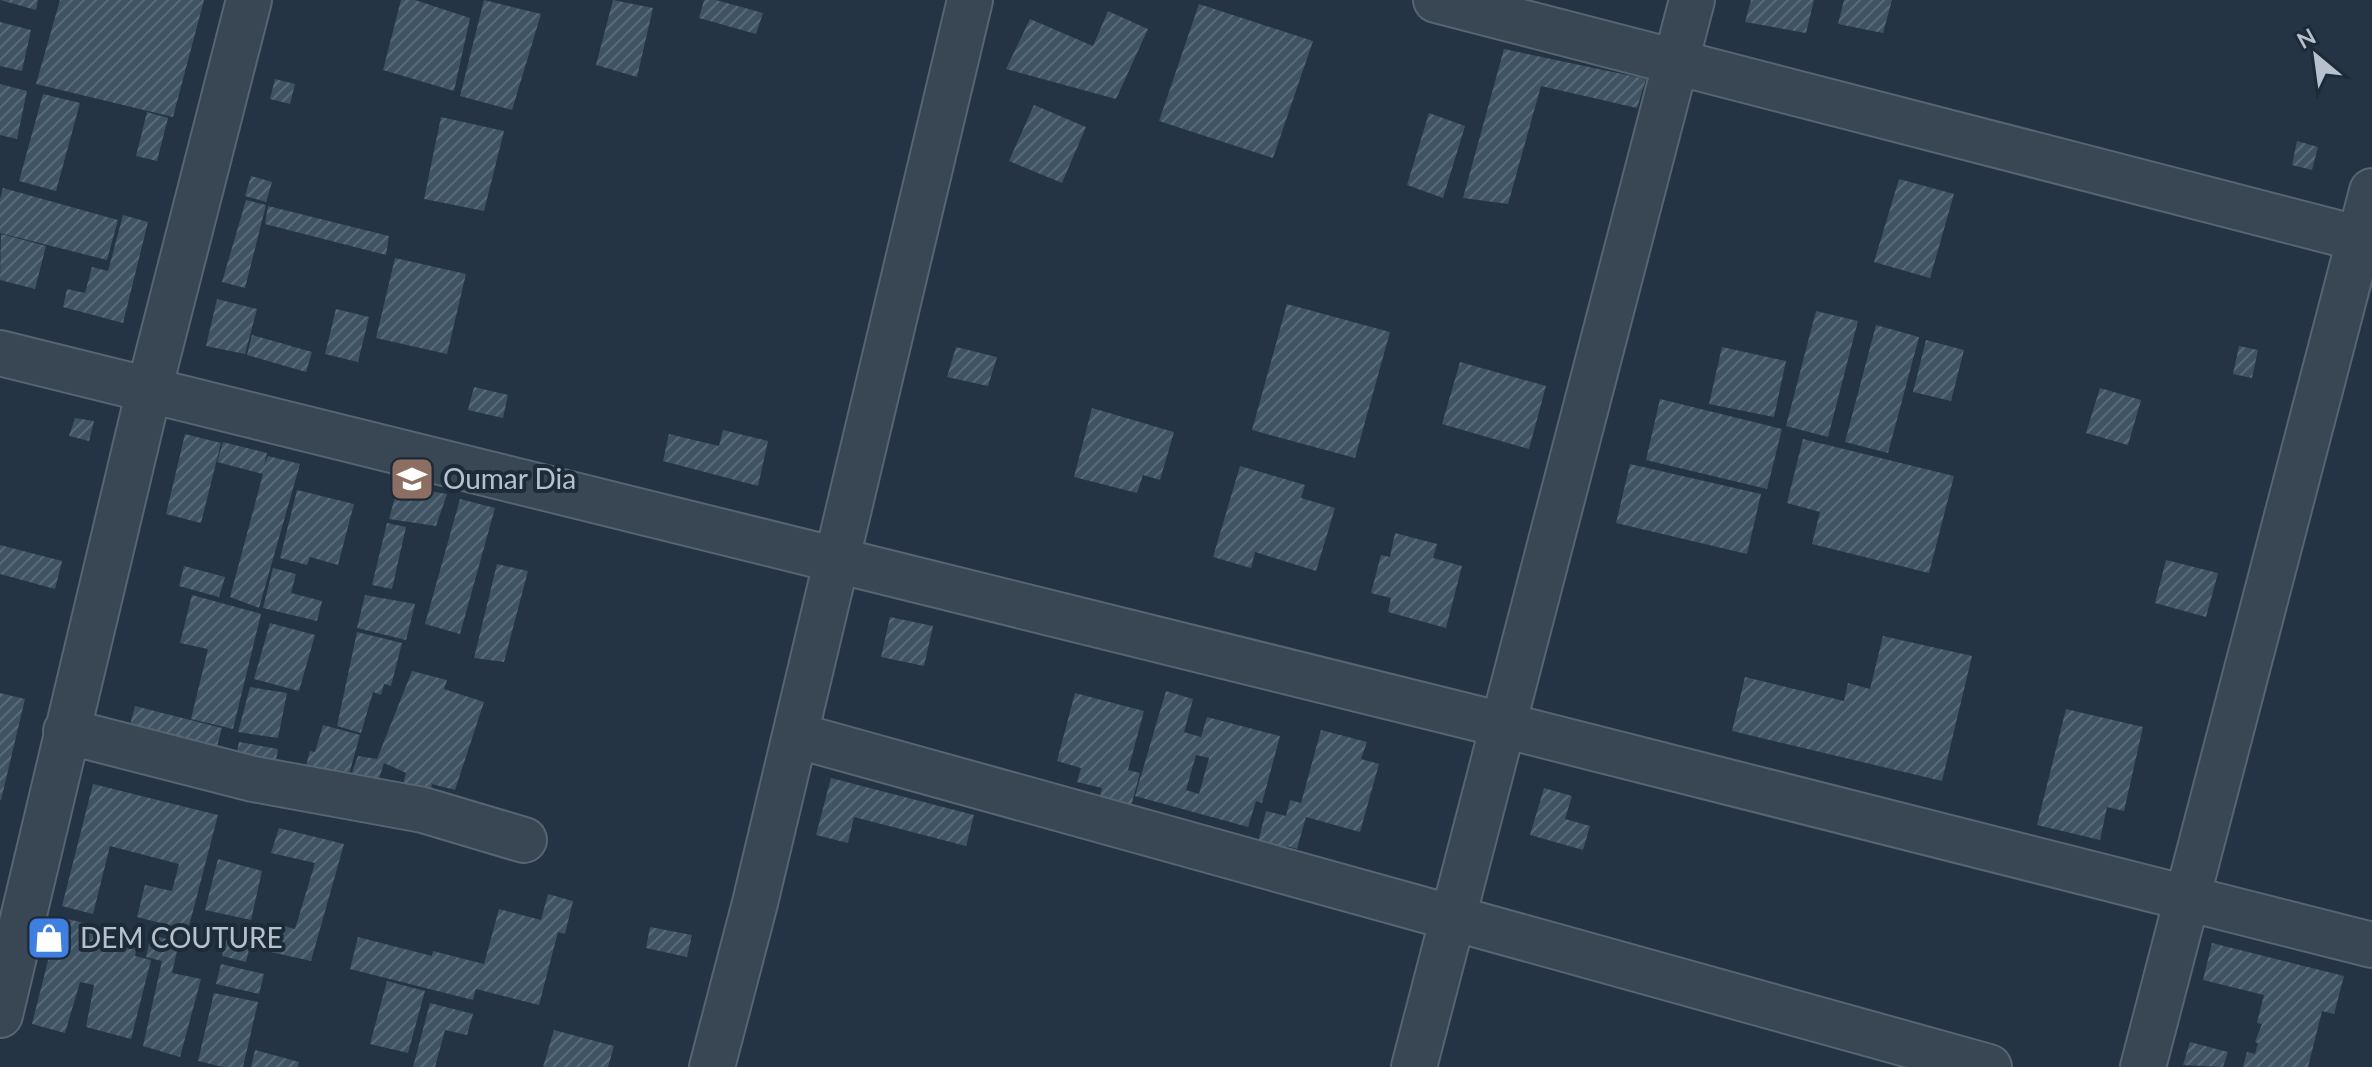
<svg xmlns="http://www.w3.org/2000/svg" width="2372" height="1067" font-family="Lato,sans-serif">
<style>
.building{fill:url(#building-hatch);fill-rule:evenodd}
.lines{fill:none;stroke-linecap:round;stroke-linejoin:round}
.minor-casing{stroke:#576471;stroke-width:48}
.minor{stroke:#394653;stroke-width:44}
.labels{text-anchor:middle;stroke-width:8;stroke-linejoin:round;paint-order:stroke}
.poi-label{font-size:28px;fill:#b6c1cd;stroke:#1d2b39;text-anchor:start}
</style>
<defs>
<pattern id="building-hatch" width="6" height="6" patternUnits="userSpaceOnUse" patternTransform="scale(2)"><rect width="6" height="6" fill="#405363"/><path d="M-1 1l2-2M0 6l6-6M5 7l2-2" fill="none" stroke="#596a78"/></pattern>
</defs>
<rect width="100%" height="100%" fill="#243444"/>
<path class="building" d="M0,0H38L36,10Z
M60,0H204L173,117L36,84Z
M401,0H415L470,18L454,91L383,70Z
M484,0L541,14L512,110L460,96Z
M613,0L653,8L637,77L596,65Z
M704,0H716L763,13L756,34L699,18Z
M1751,0H1814L1806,33L1745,22Z
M1844,0H1892L1883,33L1838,24Z
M1199,4L1313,41L1273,158L1159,121Z
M1108,11L1148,29L1116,99L1006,69L1030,19L1093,46Z
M0,22L31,30L22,71L0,66Z
M1504,49L1646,79L1637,108L1541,86L1508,204L1463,198Z
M275,79L295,84L290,104L270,99Z
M0,84L27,91L17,139L0,135Z
M43,94L80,103L56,191L19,181Z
M1034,105L1086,127L1062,183L1009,161Z
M147,112L168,118L157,161L136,156Z
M1429,113L1465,126L1443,198L1407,185Z
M441,117L504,131L484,211L424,199Z
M2297,141L2318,147L2312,170L2292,165Z
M251,176L272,182L266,202L245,196Z
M1899,179L1954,194L1930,278L1874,262Z
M3,188L118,220L107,260L0,233V199Z
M246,200L266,205L245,288L222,282Z
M268,206L389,236L386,255L265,224Z
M123,215L148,222L123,323L63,307L67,289L85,293L92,267L108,271Z
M1,234L46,246L35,289L0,280Z
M395,258L466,274L447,354L376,338Z
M217,299L257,309L245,354L206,346Z
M1287,304L1390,332L1355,458L1252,430Z
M336,309L369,317L358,362L325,354Z
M1816,311L1858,321L1828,437L1786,426Z
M1876,325L1919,337L1888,453L1845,442Z
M252,335L312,352L306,372L247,355Z
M1926,340L1964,350L1951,401L1913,392Z
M2239,346L2258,350L2252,378L2233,374Z
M956,347L997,357L988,386L947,377Z
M1722,347L1786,361L1774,417L1709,404Z
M1460,362L1546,386L1529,449L1442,424Z
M474,387L508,395L503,418L468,410Z
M2100,388L2141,400L2128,445L2086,433Z
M1660,399L1782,429L1767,489L1646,460Z
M1092,408L1174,432L1160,480L1143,475L1137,493L1074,477Z
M75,418L94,421L89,441L69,436Z
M723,430L768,441L758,486L663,461L669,434L719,446Z
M185,434L221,443L201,523L166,514Z
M1803,439L1954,476L1929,573L1812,544L1820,512L1787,503Z
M223,442L267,453L264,465L268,456L300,464L259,608L230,597L263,474L217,462Z
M1630,464L1761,494L1747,554L1616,523Z
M1240,466L1305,485L1301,498L1335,508L1316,571L1255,552L1251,568L1213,557Z
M398,486L447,494L436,526L389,519Z
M297,490L354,504L338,565L310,557L307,565L280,558Z
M460,499L495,508L460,634L425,624Z
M387,523L406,527L392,589L372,585Z
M1395,533L1437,544L1433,558L1462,566L1446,628L1388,612L1391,598L1371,593L1381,555L1390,557Z
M0,545L62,561L55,589L0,574Z
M2166,560L2218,573L2206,617L2155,603Z
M497,564L528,571L504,662L474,658Z
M184,566L225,577L219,597L179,586Z
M273,568L296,574L291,593L322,601L317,621L263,608Z
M192,595L261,614L233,729L191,719L208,649L180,643Z
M365,595L415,604L406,640L357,628Z
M890,617L933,626L924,666L881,657Z
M270,623L315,635L299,691L254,679Z
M357,632L402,643L391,686L384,684L381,695L373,692L361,733L337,726Z
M1883,636L1972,656L1942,781L1732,731L1745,677L1844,701L1848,683L1870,689Z
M412,671L447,680L444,689L484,702L455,790L432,784L430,791L403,784L406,773L384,763L374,794L348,783L358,756L377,759Z
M250,687L287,693L278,738L238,732Z
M1166,691L1193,699L1184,732L1201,737L1207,717L1280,736L1262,803L1256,801L1248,827L1135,796ZM1196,755L1209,758L1199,794L1186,790Z
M0,693L25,699L1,800H0Z
M1075,693L1144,711L1128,770L1140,773L1130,810L1099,801L1102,788L1077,782L1081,768L1057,761Z
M135,706L222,728L216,750L129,729Z
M2066,709L2143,727L2124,811L2107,807L2100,840L2037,825Z
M323,725L360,735L346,785L304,773L310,751L315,752Z
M1321,730L1367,742L1361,759L1379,764L1360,832L1306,817L1297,849L1287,846L1284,857L1256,850L1266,811L1286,816L1290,800L1301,803Z
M239,742L278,749L275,767L236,756Z
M831,778L974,815L966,846L854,817L848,843L816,835Z
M93,784L218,815L188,930L137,917L145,885L172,891L179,864L110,846L93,914L62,906Z
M1544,788L1572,796L1565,819L1590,826L1583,850L1530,835Z
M279,828L344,844L311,961L266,951L277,924L295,929L315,863L271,853Z
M218,859L262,871L251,920L205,910Z
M548,894L573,901L565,934L558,932L539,1005L476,989L473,1000L350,969L358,937L432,956L433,951L484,964L499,909L541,920Z
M59,917L139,936L135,956L151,960L131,1039L86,1027L94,985L80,982L65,1033L32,1024Z
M261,925L271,927L265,950L256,948Z
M650,927L692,935L687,957L646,948Z
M151,935L179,942L172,973L201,979L180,1057L143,1046L162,961L146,957Z
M226,940L250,946L246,962L222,956Z
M2212,943L2344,976L2334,1014L2322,1011L2308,1067H2243L2247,1052L2255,1054L2258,1043L2255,1042L2262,1024L2257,1023L2264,995L2203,980Z
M221,964L264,974L259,994L216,984Z
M387,981L425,991L408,1053L370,1044Z
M214,993L258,1002L243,1067H223L198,1061Z
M430,1003L473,1014L467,1035L445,1030L435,1067H413Z
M554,1030L614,1046L608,1067H543Z
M2190,1042L2228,1052L2223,1067L2183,1065Z
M255,1050L299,1062L298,1067H251Z"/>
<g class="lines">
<g class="minor-casing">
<path id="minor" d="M1436,0L2372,242
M0,353L1503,725L2372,945
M66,731L253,779L423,810L524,840
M795,735L1989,1067
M0,1015L149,390L249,0
M712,1067L755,903L970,0
M1414,1067L1692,0
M2143,1067L2372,191"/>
</g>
<use href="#minor" class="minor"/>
</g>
<defs>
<g id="school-square" transform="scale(2.3)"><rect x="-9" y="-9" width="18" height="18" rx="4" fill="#8d6e63" stroke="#1d2b39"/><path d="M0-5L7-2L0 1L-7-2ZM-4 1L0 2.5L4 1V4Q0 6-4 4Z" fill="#fff"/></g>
<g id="shop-square" transform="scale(2.3)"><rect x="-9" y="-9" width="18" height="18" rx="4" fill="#3f7fe0" stroke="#1d2b39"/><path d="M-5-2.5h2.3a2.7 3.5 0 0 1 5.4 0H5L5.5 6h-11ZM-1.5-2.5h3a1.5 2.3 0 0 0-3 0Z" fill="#fff"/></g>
</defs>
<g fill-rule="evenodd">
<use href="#school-square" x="412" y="479"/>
<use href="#shop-square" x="49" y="938"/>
</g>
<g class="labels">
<g class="poi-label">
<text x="443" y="489">Oumar Dia</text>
<text x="80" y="948">DEM COUTURE</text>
</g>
</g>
<g transform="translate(2316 56) rotate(331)" stroke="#1d2b39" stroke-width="6" paint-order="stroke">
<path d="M0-6L14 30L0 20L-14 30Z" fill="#b6c1cd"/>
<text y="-12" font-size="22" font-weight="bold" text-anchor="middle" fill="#b6c1cd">N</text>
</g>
</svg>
